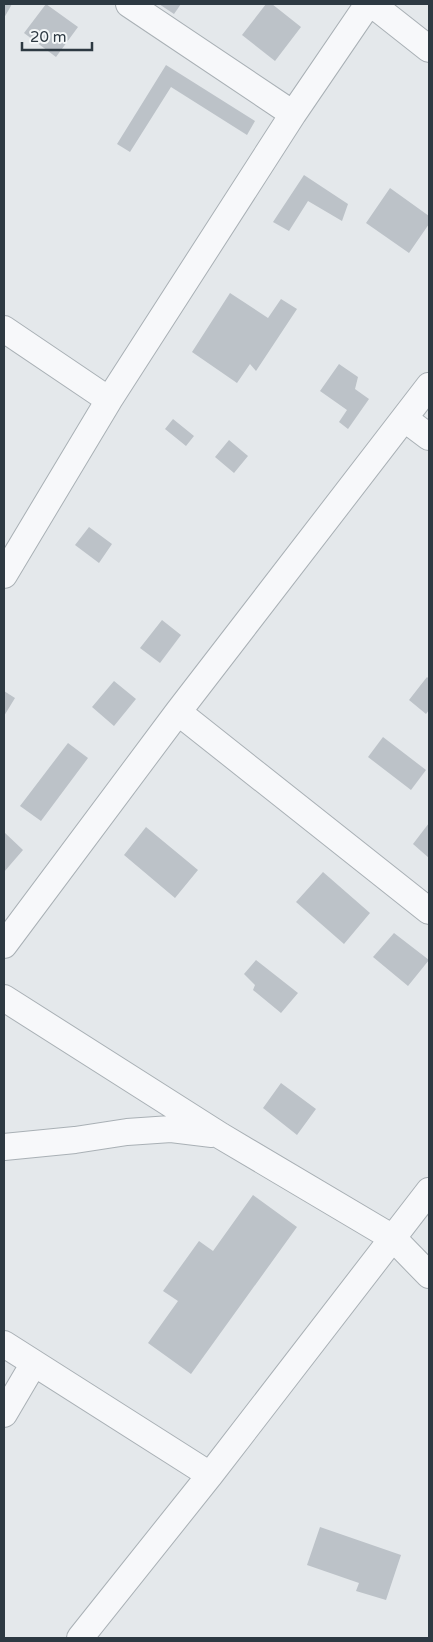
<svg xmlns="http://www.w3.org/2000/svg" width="433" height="1642" font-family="'Varela Round',sans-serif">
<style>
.building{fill:#bcc2c8}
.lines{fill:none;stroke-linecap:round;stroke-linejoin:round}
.minor-casing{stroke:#a9b0b5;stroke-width:28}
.minor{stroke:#f7f8fa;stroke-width:26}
</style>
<rect width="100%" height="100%" fill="#e4e8eb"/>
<path class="building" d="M4,4H12L4,18Z
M46,4L78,27L56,57L24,33Z
M159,4H181L174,14Z
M266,4H272L301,27L275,61L242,35Z
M166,65L255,121L247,135L171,87L130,152L117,144Z
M304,175L348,204L342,221L308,201L289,231L273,222Z
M390,188L429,216V224L409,253L366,223Z
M230,293L268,318L281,299L297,309L256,371L250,364L237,383L192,352Z
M339,364L358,377L355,389L369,399L348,429L339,422L347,410L320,391Z
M173,419L194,436L186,446L165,429Z
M229,440L248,456L234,473L215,457Z
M89,527L112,544L99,563L75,545Z
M162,620L181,635L160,663L140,648Z
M427,677L429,679V710L426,714L409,700Z
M114,681L136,699L114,726L92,707Z
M4,691L15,698L4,716Z
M383,737L426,770L411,790L368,757Z
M68,743L88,758L41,821L20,806Z
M429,823V858L413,844Z
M146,827L198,870L175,898L124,855Z
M4,832L23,850L4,872Z
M323,872L370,913L344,944L296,902Z
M394,933L429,960L408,986L373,957Z
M256,960L298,993L281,1013L253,990L255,985L244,974Z
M281,1083L316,1109L297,1135L263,1108Z
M253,1195L297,1227L191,1374L148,1343L178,1301L163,1291L199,1241L213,1251Z
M320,1527L401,1555L386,1600L356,1591L359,1583L307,1565Z"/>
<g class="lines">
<g class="minor-casing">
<path id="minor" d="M129,4L293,114
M372,4L429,49
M4,329L109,400
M405,419L429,437
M4,575L109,400L293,114L368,4
M178,712L429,911
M4,945L178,712L429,386
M4,998L221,1136L393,1238L429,1275
M4,1147L75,1140L127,1132L171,1129L212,1134
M4,1344L210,1475
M4,1414L34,1363
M80,1638L210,1475L429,1191"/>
</g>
<use href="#minor" class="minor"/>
</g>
<rect width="433" height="1642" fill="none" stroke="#2d3942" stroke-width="10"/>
<path d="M22 42v8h70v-8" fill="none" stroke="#2d3942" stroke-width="2.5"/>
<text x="30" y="42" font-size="15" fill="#2d3942" stroke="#f4f7f8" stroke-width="4" paint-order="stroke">20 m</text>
</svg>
